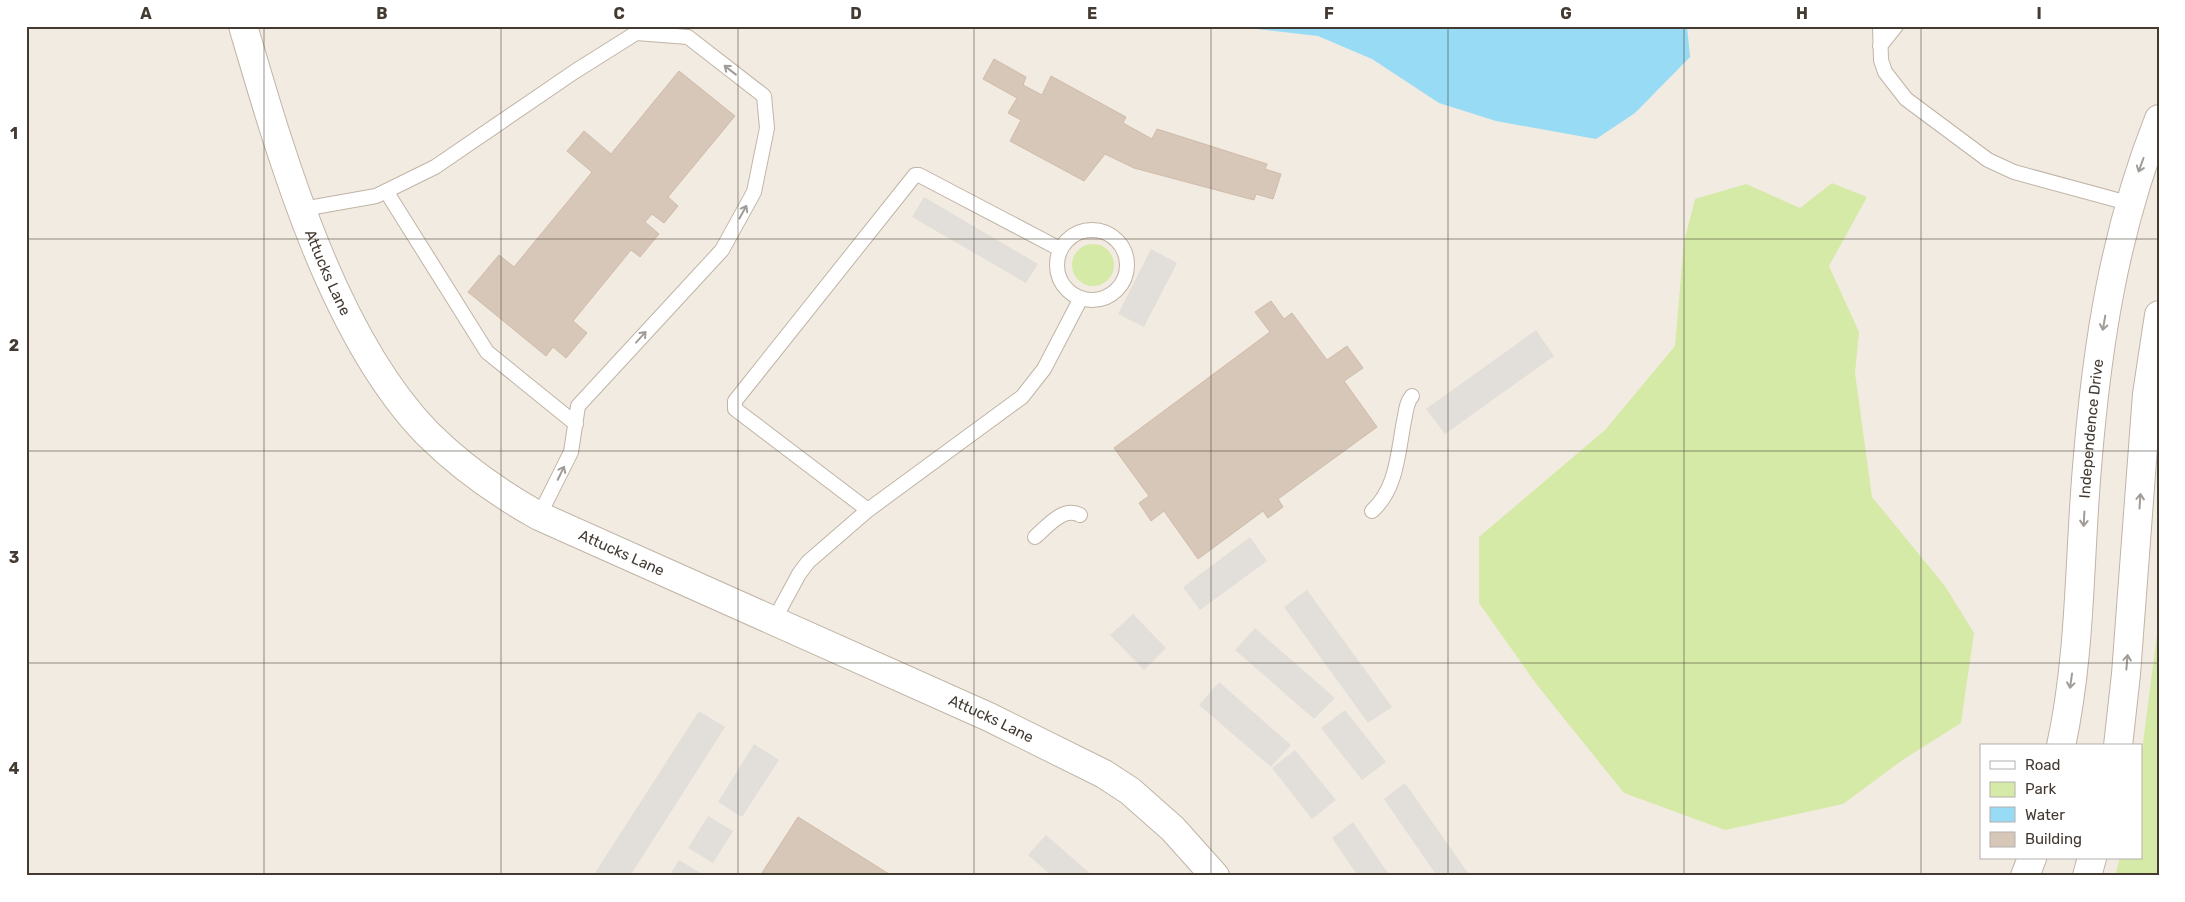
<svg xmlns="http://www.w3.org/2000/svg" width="2185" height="902" font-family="Rubik,sans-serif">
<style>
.green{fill:#d5eaa6}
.parking{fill:#e2deda}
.water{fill:#97dbf5}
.building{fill:#d7c7b9;stroke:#d0bba8}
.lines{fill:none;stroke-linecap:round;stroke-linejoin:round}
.service-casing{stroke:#c0b4a6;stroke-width:16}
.minor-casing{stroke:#c0b4a6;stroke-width:30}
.tertiary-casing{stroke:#c0b4a6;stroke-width:30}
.service{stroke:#fff;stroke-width:14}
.minor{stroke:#fff;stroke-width:28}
.tertiary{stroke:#fff;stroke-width:28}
.oneway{stroke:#a19c98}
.grid{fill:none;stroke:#433a32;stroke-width:1;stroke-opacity:0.55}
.labels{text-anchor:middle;stroke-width:4;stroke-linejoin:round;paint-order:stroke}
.street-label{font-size:15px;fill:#433a32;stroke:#fff}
.neatline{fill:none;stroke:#433a32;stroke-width:2}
.grid-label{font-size:16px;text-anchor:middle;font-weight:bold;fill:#433a32}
</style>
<rect width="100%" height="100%" fill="#f2ebe1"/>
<path class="green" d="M1832,183L1867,197L1829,266L1859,332L1855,373L1872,497L1945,586L1974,633L1961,723L1904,759L1843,804L1725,830L1624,793L1537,685L1479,603V537L1605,430L1675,346L1684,242L1695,199L1746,184L1800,208Z
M1072 265a21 21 0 1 1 42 0a21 21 0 1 1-42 0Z
M2159,618V876H2115L2120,858H2141V759Z"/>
<path class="parking" d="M924,197L1038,264L1026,283L912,217Z
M1151,249L1177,263L1144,327L1118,314Z
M1536,330L1554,356L1445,434L1426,409Z
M1250,537L1267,561L1200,610L1183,587Z
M1307,590L1392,707L1368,723L1284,607Z
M1133,614L1166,648L1144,670L1110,635Z
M1255,628L1335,698L1314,719L1235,650Z
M1219,682L1291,745L1271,767L1199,705Z
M1345,710L1386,762L1362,780L1321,728Z
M699,711L725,727L630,876H593Z
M754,744L779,760L742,817L718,802Z
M1295,750L1336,800L1312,819L1272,768Z
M1405,783L1470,876H1437L1384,799Z
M708,816L733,831L713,863L688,848Z
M1353,822L1390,876H1358L1332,838Z
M1046,835L1093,876H1052L1028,855Z
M679,860L704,875V876H669Z"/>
<path class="water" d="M1230,26H1687L1690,57L1635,113L1596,139L1496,121L1439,103L1372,59L1318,36Z"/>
<path class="building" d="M994,59L1026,77L1023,85L1042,95L1051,76L1126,117L1123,123L1152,139L1157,129L1267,164L1265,169L1281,174L1273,199L1256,194L1254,200L1134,168L1105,154L1084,181L1010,141L1021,120L1008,113L1017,98L983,79Z
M679,71L735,116L668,197L678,206L664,223L652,214L645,222L659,234L640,257L631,250L573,321L587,333L566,358L553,347L546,356L468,292L499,255L514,267L592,172L567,151L584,131L611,154Z
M1271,301L1284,319L1292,313L1327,360L1347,346L1363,368L1344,381L1377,427L1278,499L1283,507L1268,518L1263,511L1198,559L1164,511L1151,521L1139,503L1149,496L1114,448L1270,332L1255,312Z
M798,817L889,874L888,876H760Z"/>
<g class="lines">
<g class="service-casing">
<path id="service" d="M1880,26L1881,60L1885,72L1906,99L1988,160L2014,172L2128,203
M1880,46L1896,26
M386,191L487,352L576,424
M303,209L376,196L435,167L574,72L636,33L688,37L764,96L767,128L754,192L722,250L578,406L571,452L539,516
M1057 265a35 35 0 1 1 70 0a35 35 0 1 1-70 0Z
M1060,249L919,175H915L735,401V409L868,510L1022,397L1044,369L1081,298
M1372,511C1397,489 1398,452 1404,421C1406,412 1406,403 1412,396
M1035,537C1048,526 1063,506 1080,515
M773,622L799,574L808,562L868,510"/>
</g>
<g class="minor-casing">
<g id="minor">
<path id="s1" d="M243,26C281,155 332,335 427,433C461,467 498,493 539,516L989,717L1104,774L1130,791L1173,829L1215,876"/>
</g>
</g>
<g class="tertiary-casing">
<g id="tertiary">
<path id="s2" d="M2061,746C2081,654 2079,560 2087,467C2097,345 2114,233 2159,119"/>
<path d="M2118,746L2126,674L2147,394L2159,315"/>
<path d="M2025,876L2032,858"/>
<path d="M2087,876L2092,858"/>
</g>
</g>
<use href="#service" class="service"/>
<use href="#minor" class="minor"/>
<use href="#tertiary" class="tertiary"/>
</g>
<defs><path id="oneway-shaft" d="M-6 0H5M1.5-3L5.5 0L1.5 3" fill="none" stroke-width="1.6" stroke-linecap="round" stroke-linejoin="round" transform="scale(1.25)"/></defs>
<g class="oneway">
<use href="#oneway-shaft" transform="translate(730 70) rotate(-142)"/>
<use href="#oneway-shaft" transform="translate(2141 165) rotate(110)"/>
<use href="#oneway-shaft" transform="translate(743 212) rotate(-61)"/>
<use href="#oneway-shaft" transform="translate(2104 323) rotate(100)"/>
<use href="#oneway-shaft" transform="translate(641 337) rotate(-48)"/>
<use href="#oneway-shaft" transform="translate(561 473) rotate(-64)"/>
<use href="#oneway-shaft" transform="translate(2140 501) rotate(-86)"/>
<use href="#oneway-shaft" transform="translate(2084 519) rotate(93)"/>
<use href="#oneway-shaft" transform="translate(2127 662) rotate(-85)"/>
<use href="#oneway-shaft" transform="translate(2071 681) rotate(98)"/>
</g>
<path class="grid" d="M264,26V876M501,26V876M738,26V876M974,26V876M1211,26V876M1448,26V876M1684,26V876M1921,26V876M26,239H2159M26,451H2159M26,663H2159"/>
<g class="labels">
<g class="street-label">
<text dy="5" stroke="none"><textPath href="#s1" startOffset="261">Attucks Lane</textPath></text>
<text dy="5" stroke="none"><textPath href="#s2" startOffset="319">Independence Drive</textPath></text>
<text dy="5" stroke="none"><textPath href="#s1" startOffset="681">Attucks Lane</textPath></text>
<text dy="5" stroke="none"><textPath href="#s1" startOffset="1086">Attucks Lane</textPath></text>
</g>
</g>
<rect width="2185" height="902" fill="none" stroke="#ffffff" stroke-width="55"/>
<rect x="1980" y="744" width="162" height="115" fill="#ffffff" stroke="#b4b0ad"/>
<rect x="1990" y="761" width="25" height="8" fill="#ffffff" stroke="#b4b0ad"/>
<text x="2025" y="770" font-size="15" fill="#433a32">Road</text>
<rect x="1990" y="782" width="25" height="15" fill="#d5eaa6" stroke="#b4b0ad"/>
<text x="2025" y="794" font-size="15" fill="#433a32">Park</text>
<rect x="1990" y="807" width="25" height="15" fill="#97dbf5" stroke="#b4b0ad"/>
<text x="2025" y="820" font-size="15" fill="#433a32">Water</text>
<rect x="1990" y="832" width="25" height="15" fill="#d7c7b9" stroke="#b4b0ad"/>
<text x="2025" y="844" font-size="15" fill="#433a32">Building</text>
<rect x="28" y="28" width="2130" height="846" class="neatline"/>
<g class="grid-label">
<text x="146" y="19">A</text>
<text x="382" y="19">B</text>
<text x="619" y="19">C</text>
<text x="856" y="19">D</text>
<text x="1092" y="19">E</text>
<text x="1329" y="19">F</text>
<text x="1566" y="19">G</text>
<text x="1802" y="19">H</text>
<text x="2039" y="19">I</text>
<text x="14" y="139">1</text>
<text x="14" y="351">2</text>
<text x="14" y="563">3</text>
<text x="14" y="774">4</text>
</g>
</svg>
